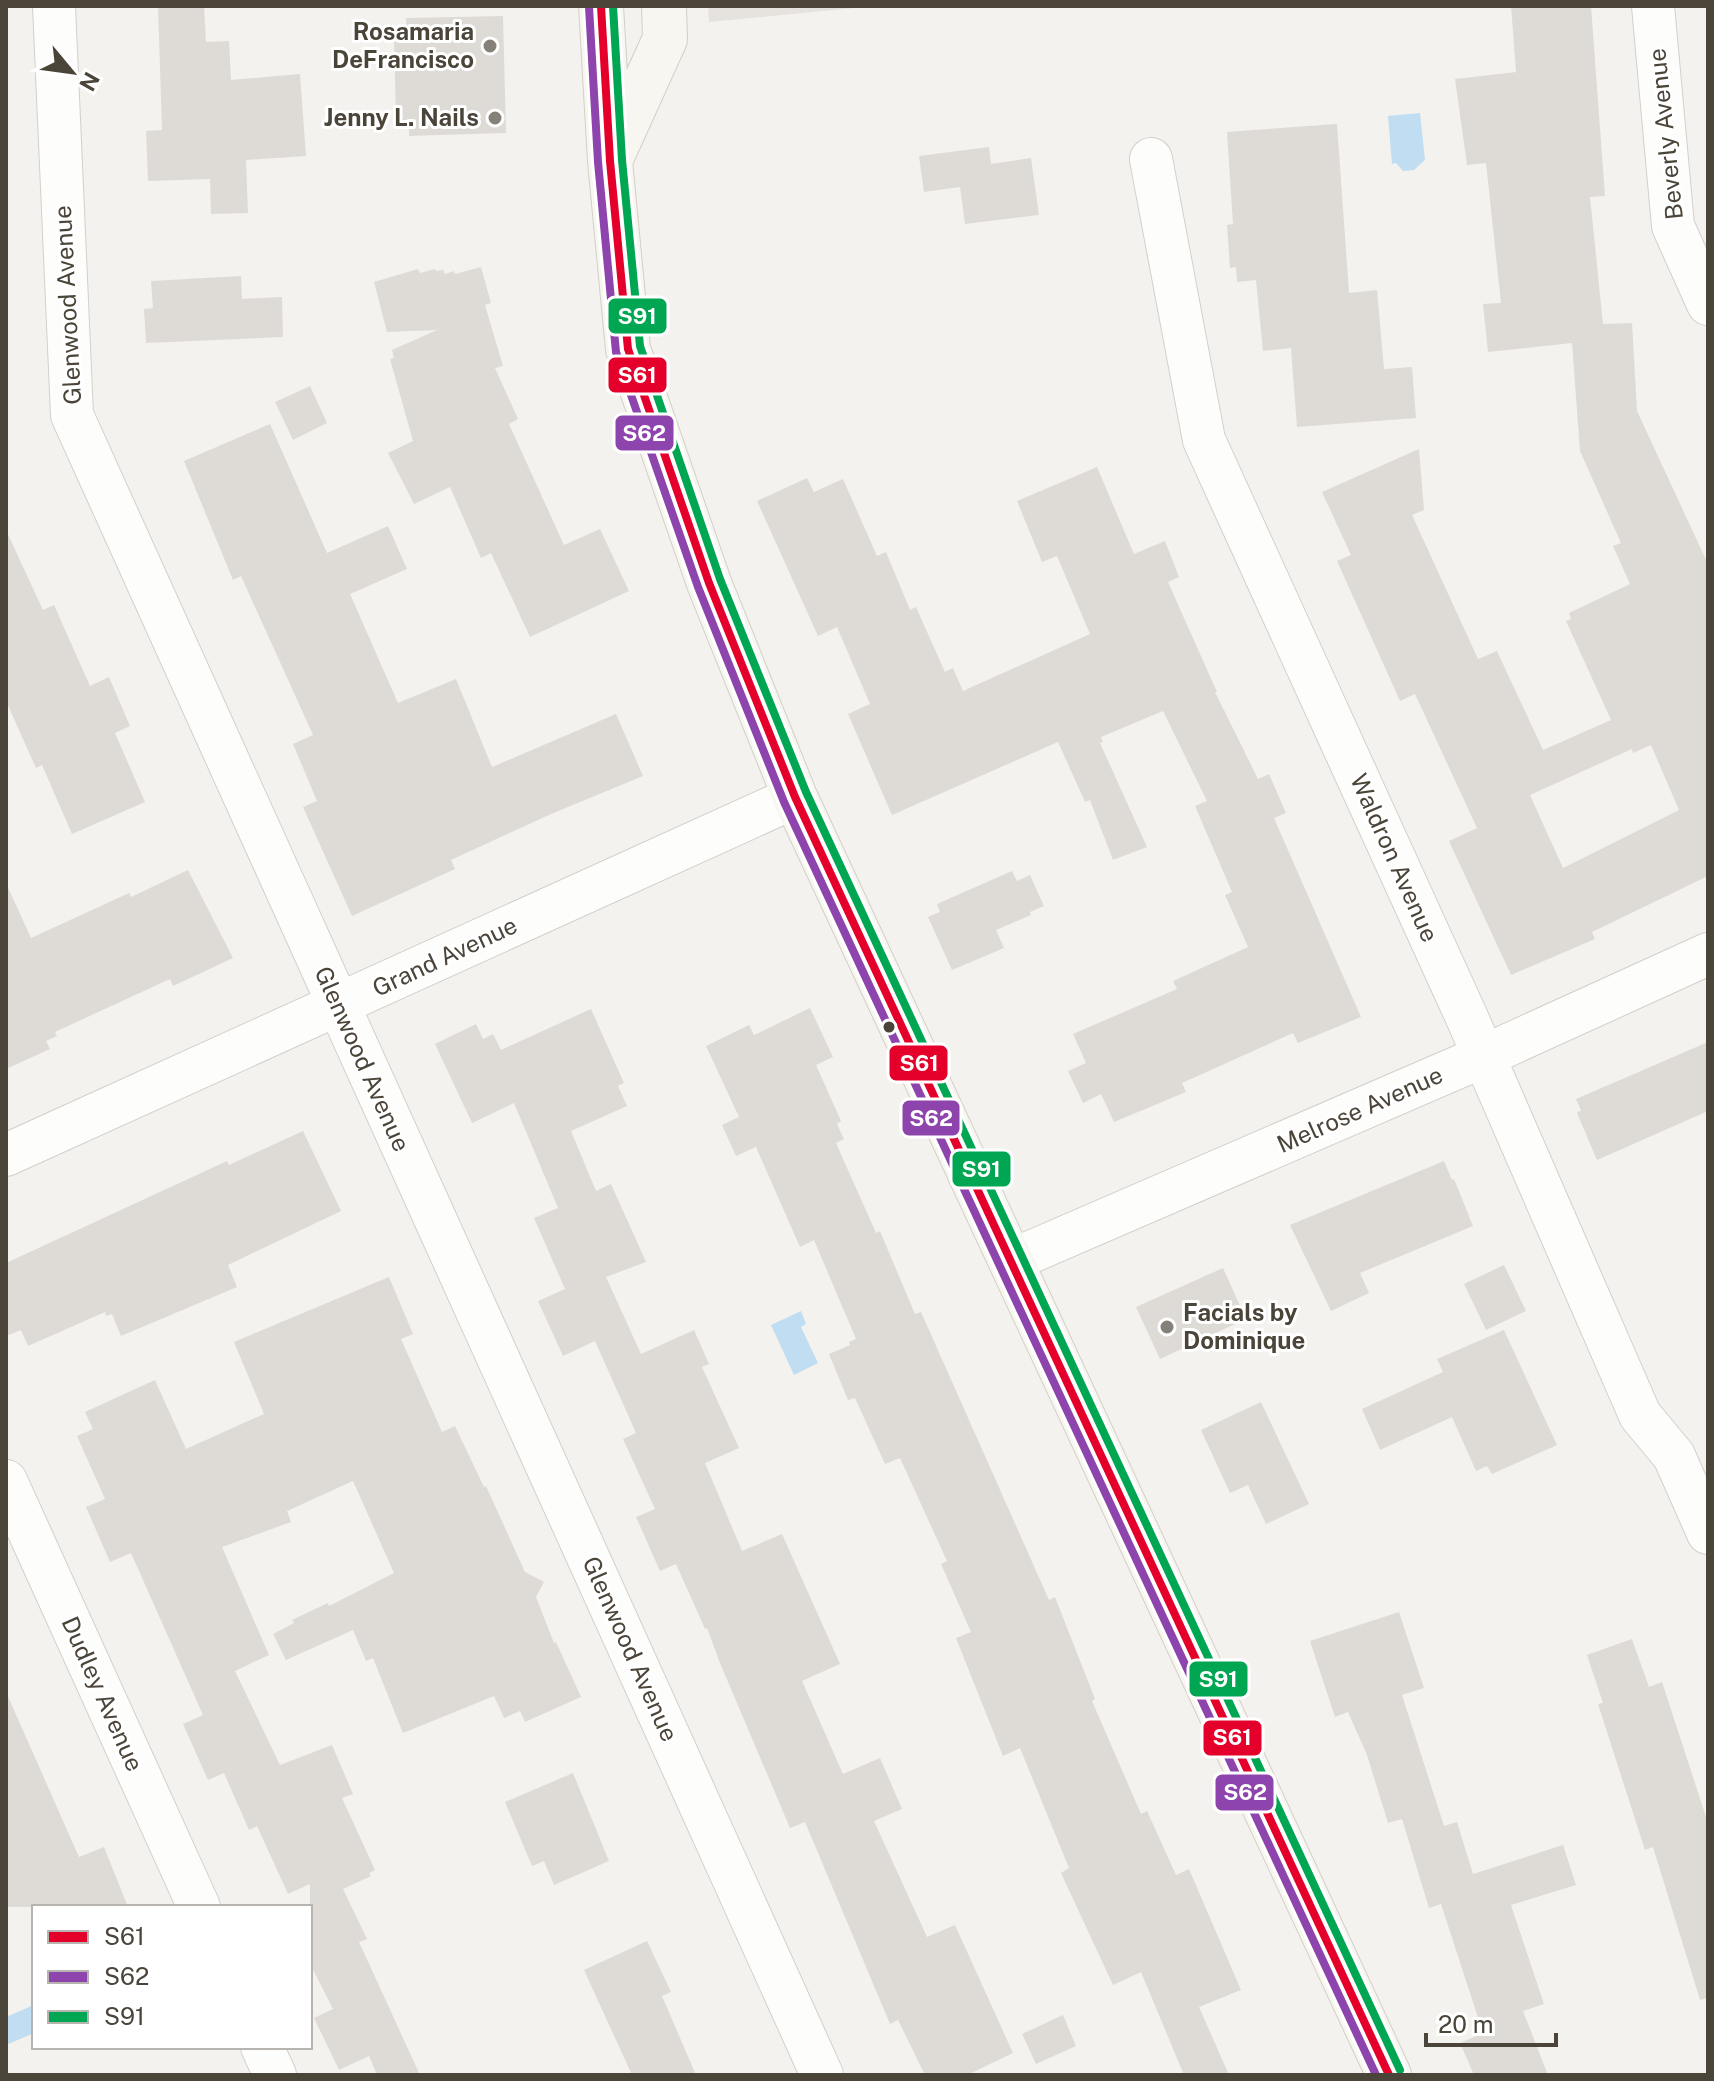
<svg xmlns="http://www.w3.org/2000/svg" width="1714" height="2081" font-family="'Public Sans',sans-serif">
<style>
.parking{fill:#e6e3df}
.water{fill:#c0ddf1}
.building{fill:#dedbd6;fill-rule:evenodd}
.lines{fill:none;stroke-linecap:round;stroke-linejoin:round}
.minor-casing{stroke:#d2d0cb;stroke-width:44}
.secondary-casing{stroke:#d3cfc5;stroke-width:46}
.minor{stroke:#fdfdfc;stroke-width:42}
.secondary{stroke:#f7f6f1;stroke-width:44}
.bus-1-casing{stroke:#fff;stroke-width:14}
.bus-2-casing{stroke:#fff;stroke-width:14}
.bus-3-casing{stroke:#fff;stroke-width:14}
.bus-1{stroke:#e4002b;stroke-width:8}
.bus-2{stroke:#8e44ad;stroke-width:8}
.bus-3{stroke:#00a651;stroke-width:8}
.poi-dot{fill:#868178;stroke:#fff;stroke-width:3}
.bus-dot{fill:#4b4439;stroke:#fff;stroke-width:3}
.labels{text-anchor:middle;stroke-width:6;stroke-linejoin:round;paint-order:stroke}
.poi-label{font-size:24px;font-weight:bold;fill:#4b4439;stroke:#fff;text-anchor:end}
.street-label{font-size:24px;fill:#4b4439;stroke:#fff}
.line-badge{stroke:#fff;stroke-width:3}
.badge-label{font-size:22px;text-anchor:middle;font-weight:bold;fill:#fff}
</style>
<rect width="100%" height="100%" fill="#f4f2ee"/>
<path class="parking" d="M708,6H875L709,22Z"/>
<path class="water" d="M1420,113L1425,160L1414,170L1403,171L1396,163L1392,164L1388,116Z
M801,1311L806,1324L801,1327L818,1363L794,1375L771,1325Z
M34,2005V2033L6,2045V2017Z"/>
<path class="building" d="M158,6H204L206,42L229,41L231,80L300,74L306,156L246,160L248,213L211,214L210,179L148,181L146,131L162,130Z
M1511,6H1591L1605,196L1590,197L1603,324L1632,323L1637,411L1708,564V876L1592,932L1595,939L1511,975L1449,841L1477,828L1415,694L1400,701L1337,561L1351,555L1322,492L1419,449L1424,510L1412,515L1478,659L1497,651L1543,750L1611,720L1566,621L1571,619L1569,613L1630,584L1613,546L1621,543L1580,451L1572,343L1488,352L1483,304L1501,303L1486,163L1467,165L1455,79L1516,72ZM1651,745L1679,810L1563,868L1530,795L1632,749L1633,753Z
M503,16L506,133L409,136V120H396L394,36L407,35L406,18Z
M1337,124L1349,293L1377,290L1384,369L1412,367L1416,418L1297,427L1291,348L1263,351L1256,280L1237,282L1236,267L1230,268L1227,225L1233,224L1227,132Z
M989,147L991,164L1031,158L1039,215L965,224L960,187L924,192L919,156Z
M481,267L491,303L485,305L503,366L495,368L518,419L509,424L564,545L600,529L629,591L530,637L491,553L481,558L450,487L414,504L388,453L413,441L390,359L394,358L392,350L437,330L387,332L374,282L418,269L420,273L435,269L436,271L443,270L445,274L454,271L455,274Z
M241,276L242,299L282,297L283,337L146,343L144,309L153,308L151,281Z
M310,386L327,423L293,440L275,402Z
M270,424L327,553L388,526L407,569L350,594L398,703L456,679L492,767L616,714L643,776L551,814L451,860L455,869L352,916L303,807L317,801L293,744L313,735L241,576L233,580L184,461Z
M1097,467L1134,554L1165,541L1179,577L1168,582L1217,692H1215L1258,779L1269,774L1286,813L1274,818L1361,1017L1298,1043L1293,1033L1182,1083L1186,1092L1114,1122L1101,1094L1083,1103L1068,1071L1086,1063L1073,1034L1177,989L1173,981L1248,947L1225,895L1232,892L1195,806L1207,801L1163,711L1101,737L1103,742L1100,743L1147,847L1113,860L1090,800L1085,802L1058,742L892,815L848,714L870,704L837,627L818,636L757,501L807,478L814,492L843,479L877,556L886,552L910,610L916,607L945,672L953,668L963,691L1090,634L1057,556L1042,562L1017,501Z
M6,530L43,610L54,605L90,686L109,677L130,726L115,733L145,802L72,834L42,765L36,768L6,701Z
M188,870L233,958L173,986L170,979L55,1032L57,1036L46,1041L50,1049L6,1069V883L31,938L129,893L131,897Z
M1012,871L1017,881L1030,875L1044,906L1030,912L1031,915L996,930L1004,948L952,970L928,917L940,912L937,904Z
M810,1008L833,1057L816,1065L841,1121L837,1124L844,1139L836,1143L876,1233L880,1231L915,1314L921,1312L1049,1600L1055,1597L1095,1699L1092,1701L1141,1814L1147,1811L1176,1875L1189,1869L1241,1990L1199,2007L1229,2075H1184L1141,1972L1113,1985L1061,1873L1069,1868L1020,1748L1003,1756L956,1638L971,1632L941,1564L947,1561L900,1458L885,1464L855,1398L848,1400L829,1354L850,1345L849,1342L856,1339L814,1240L800,1247L756,1147L736,1156L722,1125L739,1117L706,1046L749,1025L754,1035Z
M591,1009L624,1083L618,1086L627,1106L571,1131L596,1191L611,1184L646,1262L606,1277L641,1354L694,1330L709,1364L702,1367L739,1448L705,1463L742,1551L782,1534L840,1664L802,1681L843,1774L880,1758L902,1809L874,1821L927,1937L955,1925L1013,2053L967,2075H925L898,2020L890,2024L805,1822L790,1828L720,1663L707,1628L705,1629L676,1564L660,1571L636,1517L655,1509L623,1439L636,1433L595,1341L563,1356L538,1301L565,1289L534,1218L558,1208L514,1103L472,1123L435,1044L476,1024L483,1039L493,1034L501,1050Z
M1708,1042V1111L1597,1160L1577,1113L1581,1110L1576,1099Z
M303,1131L341,1211L228,1265L237,1287L121,1336L112,1314L106,1316L105,1312L28,1346L21,1330L6,1336V1263L227,1161L229,1165Z
M1444,1161L1452,1180L1454,1179L1473,1226L1360,1273L1369,1293L1331,1311L1290,1225Z
M1504,1265L1526,1311L1486,1330L1464,1284Z
M1223,1268L1246,1319L1160,1359L1136,1307Z
M389,1277L413,1334L401,1339L442,1432L455,1426L484,1487L486,1486L525,1572L544,1582L536,1597L554,1643L556,1642L581,1697L525,1722L520,1711L504,1718L494,1696L403,1733L373,1658L366,1661L353,1630L286,1660L273,1634L294,1623L292,1620L328,1603L329,1606L394,1573L353,1481L287,1511L291,1522L222,1547L269,1655L235,1671L280,1765L332,1745L353,1794L342,1798L375,1870L369,1873L371,1876L343,1889L367,1939L359,1942L420,2075H377L369,2056L339,2070L314,2018L333,2009L310,1964V1884L288,1894L257,1826L249,1830L224,1773L208,1780L183,1724L203,1715L131,1553L110,1562L86,1507L105,1499L77,1436L93,1429L85,1412L155,1380L186,1449L264,1414L234,1342Z
M1504,1330L1557,1445L1492,1474L1487,1466L1476,1471L1452,1417L1380,1450L1362,1409L1443,1372L1437,1359Z
M1261,1402L1309,1504L1266,1524L1248,1485L1230,1493L1201,1430Z
M1399,1612L1424,1688L1402,1695L1444,1826L1457,1822L1473,1874L1563,1845L1576,1885L1511,1905L1544,2004L1523,2011L1548,2075H1474L1460,2043L1483,2033L1441,1904L1429,1908L1402,1819L1388,1823L1367,1755L1348,1712L1335,1717L1310,1641Z
M1632,1639L1649,1687L1662,1682L1708,1823V1998L1700,2000L1653,1847L1645,1850L1598,1704L1603,1703L1587,1655Z
M6,1692L79,1857L104,1847L128,1907H6Z
M573,1773L609,1861L554,1885L544,1861L532,1866L505,1802Z
M647,1941L671,1992L662,1996L696,2075H632L584,1970Z
M1063,2015L1076,2046L1036,2064L1022,2034Z"/>
<g class="lines">
<g class="minor-casing">
<path id="minor" d="M54,6L72,415L822,2075
M1653,6L1673,226L1708,304
M1151,159L1204,440L1468,1020L1640,1415L1674,1456L1708,1533
M6,1155L795,797
M1010,1261L1484,1056L1708,954
M6,1481L199,1907
M262,2047L275,2075"/>
</g>
<g class="secondary-casing">
<path id="secondary" d="M601,6L610,161L628,349L709,583L795,797L1389,2075
M612,156L665,39L664,6"/>
</g>
<use href="#minor" class="minor"/>
<use href="#secondary" class="secondary"/>
<g class="bus-1-casing">
<path id="bus-1" d="M601,6L610,161L628,349L709,583L795,797L1389,2075"/>
</g>
<g class="bus-2-casing">
<path id="bus-2" d="M589,7L598,162L616,352L698,587L784,802L1376,2075"/>
</g>
<g class="bus-3-casing">
<path id="bus-3" d="M613,6L622,160L640,346L720,579L806,792L1400,2070"/>
</g>
<use href="#bus-1" class="bus-1"/>
<use href="#bus-2" class="bus-2"/>
<use href="#bus-3" class="bus-3"/>
</g>
<g class="poi-dot">
<circle cx="490" cy="46" r="8"/>
<circle cx="495" cy="118" r="8"/>
<circle cx="1167" cy="1327" r="8"/>
</g>
<circle class="bus-dot" cx="889" cy="1027" r="7"/>
<g class="labels">
<g class="poi-label">
<text x="474" y="40">Rosamaria<tspan x="474" dy="28">DeFrancisco</tspan></text>
<text x="479" y="126">Jenny L. Nails</text>
<text x="1183" y="1321" text-anchor="start">Facials by<tspan x="1183" dy="28">Dominique</tspan></text>
</g>
<g class="street-label">
<text transform="translate(1666 134) rotate(-96)" y="8">Beverly Avenue</text>
<text transform="translate(68 305) rotate(-93)" y="8">Glenwood Avenue</text>
<text transform="translate(1394 858) rotate(66)" y="8">Waldron Avenue</text>
<text transform="translate(445 957) rotate(-25)" y="8">Grand Avenue</text>
<text transform="translate(362 1059) rotate(66)" y="8">Glenwood Avenue</text>
<text transform="translate(1360 1110) rotate(-24)" y="8">Melrose Avenue</text>
<text transform="translate(630 1649) rotate(66)" y="8">Glenwood Avenue</text>
<text transform="translate(102 1694) rotate(66)" y="8">Dudley Avenue</text>
</g>
</g>
<g class="line-badge">
<rect x="607" y="297" width="61" height="38" rx="8" fill="#00a651"/>
<rect x="607" y="356" width="61" height="38" rx="8" fill="#e4002b"/>
<rect x="614" y="414" width="61" height="38" rx="8" fill="#8e44ad"/>
<rect x="888" y="1044" width="61" height="38" rx="8" fill="#e4002b"/>
<rect x="901" y="1099" width="60" height="38" rx="8" fill="#8e44ad"/>
<rect x="951" y="1150" width="61" height="38" rx="8" fill="#00a651"/>
<rect x="1188" y="1660" width="61" height="38" rx="8" fill="#00a651"/>
<rect x="1202" y="1719" width="61" height="38" rx="8" fill="#e4002b"/>
<rect x="1214" y="1773" width="61" height="39" rx="8" fill="#8e44ad"/>
</g>
<g class="badge-label">
<text x="637" y="324">S91</text>
<text x="637" y="383">S61</text>
<text x="644" y="441">S62</text>
<text x="919" y="1071">S61</text>
<text x="931" y="1126">S62</text>
<text x="981" y="1177">S91</text>
<text x="1218" y="1687">S91</text>
<text x="1232" y="1745">S61</text>
<text x="1245" y="1800">S62</text>
</g>
<rect width="1714" height="2081" fill="none" stroke="#4b4439" stroke-width="16"/>
<rect x="32" y="1905" width="280" height="144" fill="#ffffff" stroke="#b7b4b0" stroke-width="2"/>
<rect x="48" y="1931" width="40" height="12" fill="#e4002b" stroke="#b7b4b0" stroke-width="2"/>
<text x="104" y="1945" font-size="24" fill="#4b4439">S61</text>
<rect x="48" y="1971" width="40" height="12" fill="#8e44ad" stroke="#b7b4b0" stroke-width="2"/>
<text x="104" y="1985" font-size="24" fill="#4b4439">S62</text>
<rect x="48" y="2011" width="40" height="12" fill="#00a651" stroke="#b7b4b0" stroke-width="2"/>
<text x="104" y="2025" font-size="24" fill="#4b4439">S91</text>
<g transform="translate(72 72) rotate(119)" stroke="#ffffff" stroke-width="6" paint-order="stroke">
<path d="M0-6L14 30L0 20L-14 30Z" fill="#4b4439"/>
<text y="-12" font-size="22" font-weight="bold" text-anchor="middle" fill="#4b4439">N</text>
</g>
<path d="M1426 2033v12h130v-12" fill="none" stroke="#4b4439" stroke-width="4"/>
<text x="1438" y="2033" font-size="24" fill="#4b4439" stroke="#ffffff" stroke-width="6" paint-order="stroke">20 m</text>
</svg>
